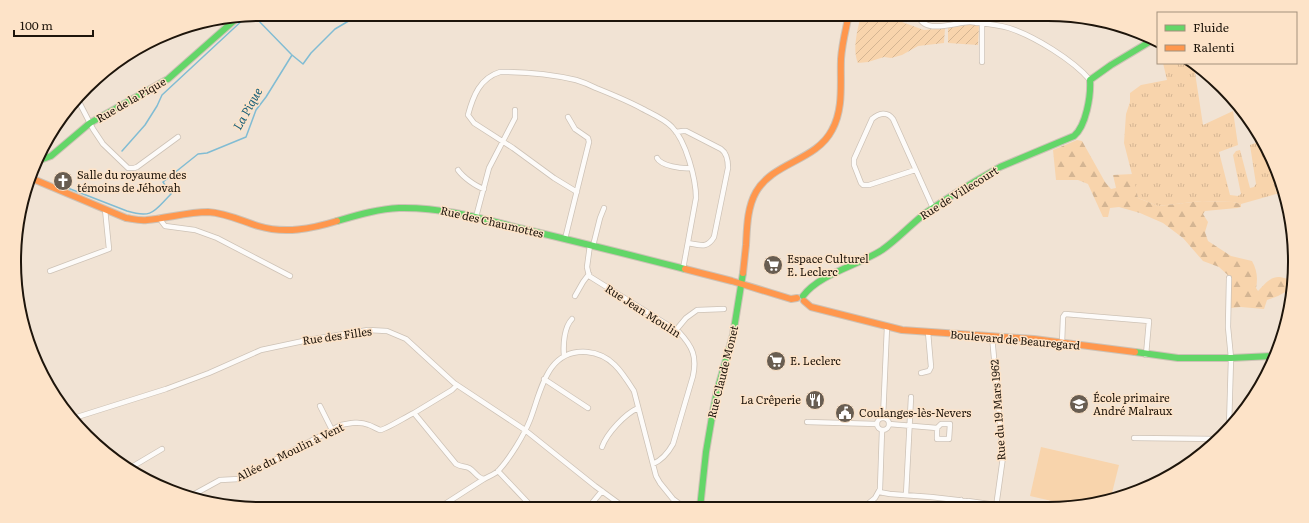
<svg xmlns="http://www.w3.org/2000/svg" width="1309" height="523" font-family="Literata,serif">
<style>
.grass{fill:url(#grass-tufts)}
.forest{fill:url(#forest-firs)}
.garden{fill:url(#garden-furrows)}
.pitch{fill:#f8d4ac}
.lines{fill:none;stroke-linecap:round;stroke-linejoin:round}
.stream{stroke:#81bcd3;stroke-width:1.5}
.street-casing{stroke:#cdc2b6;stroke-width:6}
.fast-casing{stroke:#cdc2b6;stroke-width:8}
.slow-casing{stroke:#cdc2b6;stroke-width:8}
.street{stroke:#fdfbf9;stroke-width:4.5}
.fast{stroke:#63d668;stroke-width:6}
.slow{stroke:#ff974d;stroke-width:6}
.labels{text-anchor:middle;stroke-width:3;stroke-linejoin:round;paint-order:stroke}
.street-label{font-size:11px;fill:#1e150b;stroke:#fde3c8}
.poi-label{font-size:11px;fill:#1e150b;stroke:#fde3c8;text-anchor:start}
.water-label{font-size:12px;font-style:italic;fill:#175f79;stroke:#fde3c8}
.rim{fill:none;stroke:#1e150b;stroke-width:2}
</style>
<defs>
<pattern id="grass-tufts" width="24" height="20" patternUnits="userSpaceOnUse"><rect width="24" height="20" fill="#f8d4ac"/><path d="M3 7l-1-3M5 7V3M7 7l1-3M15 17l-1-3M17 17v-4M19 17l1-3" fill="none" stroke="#d4b593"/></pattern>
<pattern id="forest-firs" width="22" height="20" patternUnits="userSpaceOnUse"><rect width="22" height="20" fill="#f8d4ac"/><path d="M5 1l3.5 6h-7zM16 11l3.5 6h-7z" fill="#d4b593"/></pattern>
<pattern id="garden-furrows" width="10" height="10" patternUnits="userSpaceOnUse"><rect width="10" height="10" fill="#f8d4ac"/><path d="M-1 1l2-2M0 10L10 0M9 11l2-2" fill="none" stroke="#d4b593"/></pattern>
</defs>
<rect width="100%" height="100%" fill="#f1e3d4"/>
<path class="grass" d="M1163,63H1189L1194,66L1203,125L1233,111L1238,145L1219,152L1230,195L1238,196L1241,194L1233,155L1236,151L1240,150L1250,188L1254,187L1256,184L1250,145L1261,141L1267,149L1274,177L1276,194L1241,204L1233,202L1202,201L1158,206L1138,198L1124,143L1126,114L1130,102V93L1141,85L1167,80Z"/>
<path class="forest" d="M1077,140L1082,141L1105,182L1111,189L1116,188L1113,175L1133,174L1138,198L1158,206L1202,201L1233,202L1241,204V207L1237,208L1205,211L1203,214L1208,222L1205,232L1208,241L1231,256L1252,261C1257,270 1258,278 1256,288L1258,291C1264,285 1270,276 1280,277C1285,278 1285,279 1290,278L1289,290L1278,296L1267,300L1264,309L1241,307L1231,308V278L1219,267L1203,261L1183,238L1163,223L1140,213L1119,207L1110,208L1108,217H1103L1088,184L1078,180H1056L1053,150Z
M1267,149L1269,152L1281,194H1276L1274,177Z"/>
<path class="garden" d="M861,14H880L924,30L945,28L944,43L918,46L902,55L891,58L884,57L868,62L858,63C852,48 858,29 861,14Z
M974,24L979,25L978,45L948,43V28Z"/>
<path class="pitch" d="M1041,447L1119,465L1111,497L1078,507L1030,496Z"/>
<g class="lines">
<path class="stream" d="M1004,14V16L1013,17L1017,14
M253,15L291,54
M122,151L145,125L157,106L162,95L247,16
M60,185L127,211C153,219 154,211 171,194L163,182L198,154L207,153L246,137L256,110L266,97L292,55L303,64L311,53L335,29L352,19L350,14"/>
<g class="street-casing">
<path id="street" d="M918,14C923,36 955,22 970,22C973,22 976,23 979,23C989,24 999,25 1009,28C1034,36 1073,60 1090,80
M982,62V23
M78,100L93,129L103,144L128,168H134L137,167L178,137
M676,132L683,131H686L721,149C727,153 728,160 728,168L714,237C707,249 700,245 688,243
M657,158C661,166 682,169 691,168
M458,170C463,177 475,186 484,189
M915,170L869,185H863L861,183L854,165V159L872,119C879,113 887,111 893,119L933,208
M577,192L554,178L513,148L474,123L468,115C473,96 480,78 500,72C523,72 554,75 576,80C583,82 590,85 596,88C611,94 626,100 641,108C650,113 665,119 672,127C686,141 696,179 696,198L683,269
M476,217L489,168L515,118V110
M159,218L165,226L195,230L217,238L290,276
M565,239L589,142L588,138L575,129L568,117
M590,245L587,267L589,276L679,332C693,347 697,357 693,376L673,444C668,453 662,460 653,464
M593,246L600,218L604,208
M50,271L109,249L105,209
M575,296L583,282L589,274
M676,330L686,318L697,310L724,309
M992,336L1003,457L996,507
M1062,343L1063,317L1065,314L1149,321L1146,355
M564,356C563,345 564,327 572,319
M921,373L929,371L931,367L928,332
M544,379L588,408
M457,385L452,390L414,413L456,464C461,467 464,466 469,468C475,471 477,478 484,479
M320,406L332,430
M877 424a6 6 0 1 1 12 0a6 6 0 1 1-12 0Z
M74,418L166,389L209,373L261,350L308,340L368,330L387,331L406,339L454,383L525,430L595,486L625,508
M883,418L887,327
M807,422L877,424
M889,424L937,428V439H949L950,424H941L937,428
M1229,427L1231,358L1228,327L1229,278
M1134,438L1219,439
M602,447C607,433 625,414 638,408
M130,468L162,449
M498,471L533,508
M879,492L890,494L931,497L966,501L969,503L970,507
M906,495L911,397
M189,497L220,480L239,479L341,425C350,423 360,421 369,425C372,426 377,429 380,430C385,430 407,416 414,413
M961,500L966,507
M968,501L996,505
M864,507L875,498L880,489L882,430
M588,508L602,491
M437,509C453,499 468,489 484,479C489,476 496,474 499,470C510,458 524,435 530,420C541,392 546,349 587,352C611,354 622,372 634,391L656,476L660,483L673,499L681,505L688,508"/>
</g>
<g class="fast-casing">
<path id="fast" d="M40,160L51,156L90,123L168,79L237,18
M337,221C358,215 378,209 399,208C441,207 480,218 519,228C575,241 630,255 685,269
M803,296C819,274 859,265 882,250C898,239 911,224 927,212C950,196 975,181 1000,167L1074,136C1086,126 1091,96 1090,80L1111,65L1151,41
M1135,352L1178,358H1231L1274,356
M700,508L706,452L713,411L717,391L733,335L743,273"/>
</g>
<g class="slow-casing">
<path id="slow" d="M33,179L126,218C133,219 140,221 147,220C168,218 188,212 208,212C226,213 242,221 258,226C285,234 311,229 337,221
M685,269L732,281L791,299L797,298
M743,273C744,264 745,255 746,245C747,228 747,208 756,192C773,162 816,161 832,130C844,108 840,83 841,59C842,43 846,29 849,14
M804,301L811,307L902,330L1034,339L1135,352"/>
</g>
<use href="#street" class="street"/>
<use href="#fast" class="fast"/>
<use href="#slow" class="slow"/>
</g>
<defs>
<g id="church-disc" transform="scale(1)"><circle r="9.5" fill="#685d51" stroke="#fde3c8"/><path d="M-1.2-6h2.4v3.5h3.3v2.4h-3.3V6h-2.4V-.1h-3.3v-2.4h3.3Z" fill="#fff"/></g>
<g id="supermarket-disc" transform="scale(1)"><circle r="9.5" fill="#685d51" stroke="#fde3c8"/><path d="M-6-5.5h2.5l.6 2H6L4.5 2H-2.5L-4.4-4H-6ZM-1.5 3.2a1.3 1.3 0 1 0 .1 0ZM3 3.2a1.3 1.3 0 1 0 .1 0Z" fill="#fff"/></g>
<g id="restaurant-disc" transform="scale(1)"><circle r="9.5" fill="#685d51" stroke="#fde3c8"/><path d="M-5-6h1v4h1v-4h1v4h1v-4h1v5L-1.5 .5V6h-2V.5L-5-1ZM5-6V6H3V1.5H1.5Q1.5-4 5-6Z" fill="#fff"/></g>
<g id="school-disc" transform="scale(1)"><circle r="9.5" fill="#685d51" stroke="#fde3c8"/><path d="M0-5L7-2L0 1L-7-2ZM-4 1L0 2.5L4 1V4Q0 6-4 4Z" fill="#fff"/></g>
<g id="civic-disc" transform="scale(1)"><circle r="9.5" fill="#685d51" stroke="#fde3c8"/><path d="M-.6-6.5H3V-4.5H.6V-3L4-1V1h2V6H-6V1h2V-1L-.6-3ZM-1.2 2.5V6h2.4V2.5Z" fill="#fff"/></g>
</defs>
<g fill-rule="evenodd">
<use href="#church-disc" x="63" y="181"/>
<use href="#supermarket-disc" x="773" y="265"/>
<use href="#supermarket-disc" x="776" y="361"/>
<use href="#restaurant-disc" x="815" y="400"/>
<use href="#school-disc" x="1079" y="404"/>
<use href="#civic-disc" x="845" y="413"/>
</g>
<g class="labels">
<g class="street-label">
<text transform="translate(131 100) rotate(-30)" y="4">Rue de la Pique</text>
<text transform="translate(959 193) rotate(-32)" y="4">Rue de Villecourt</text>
<text transform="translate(492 222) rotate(13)" y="4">Rue des Chaumottes</text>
<text transform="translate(643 311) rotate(33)" y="4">Rue Jean Moulin</text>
<text transform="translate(337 336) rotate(-8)" y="4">Rue des Filles</text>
<text transform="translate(1015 340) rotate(5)" y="4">Boulevard de Beauregard</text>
<text transform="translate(723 372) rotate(-76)" y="4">Rue Claude Monet</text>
<text transform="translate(998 410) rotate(-94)" y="4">Rue du 19 Mars 1962</text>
<text transform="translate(290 452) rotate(-26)" y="4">Allée du Moulin à Vent</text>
</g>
<g class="poi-label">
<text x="77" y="179">Salle du royaume des<tspan x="77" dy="13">témoins de Jéhovah</tspan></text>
<text x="787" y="263">Espace Culturel<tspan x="787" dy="13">E. Leclerc</tspan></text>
<text x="790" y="365">E. Leclerc</text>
<text x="1093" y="402">École primaire<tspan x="1093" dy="13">André Malraux</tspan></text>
<text x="801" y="404" text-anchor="end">La Crêperie</text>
<text x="859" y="417">Coulanges-lès-Nevers</text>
</g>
<g class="water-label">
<text transform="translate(248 109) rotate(-61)" y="4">La Pique</text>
</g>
</g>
<path d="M0 0H1309V523H0ZM261 21H1048A240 240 0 0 1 1288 261V262A240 240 0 0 1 1048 502H261A240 240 0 0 1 21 262V261A240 240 0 0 1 261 21Z" fill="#fde3c8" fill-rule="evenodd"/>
<path class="rim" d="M261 21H1048A240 240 0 0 1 1288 261V262A240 240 0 0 1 1048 502H261A240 240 0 0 1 21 262V261A240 240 0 0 1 261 21Z"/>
<rect x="1157" y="12" width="140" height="52" fill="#fde3c8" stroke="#a4917c"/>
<rect x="1165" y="25" width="20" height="6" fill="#63d668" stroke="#a4917c"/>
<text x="1193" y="32" font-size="12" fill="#1e150b">Fluide</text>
<rect x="1165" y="45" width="20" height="6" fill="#ff974d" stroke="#a4917c"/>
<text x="1193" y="52" font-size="12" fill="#1e150b">Ralenti</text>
<path d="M14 30v6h79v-6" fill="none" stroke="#1e150b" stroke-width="2"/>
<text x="20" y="30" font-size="12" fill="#1e150b" stroke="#fde3c8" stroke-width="3" paint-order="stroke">100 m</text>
</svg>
